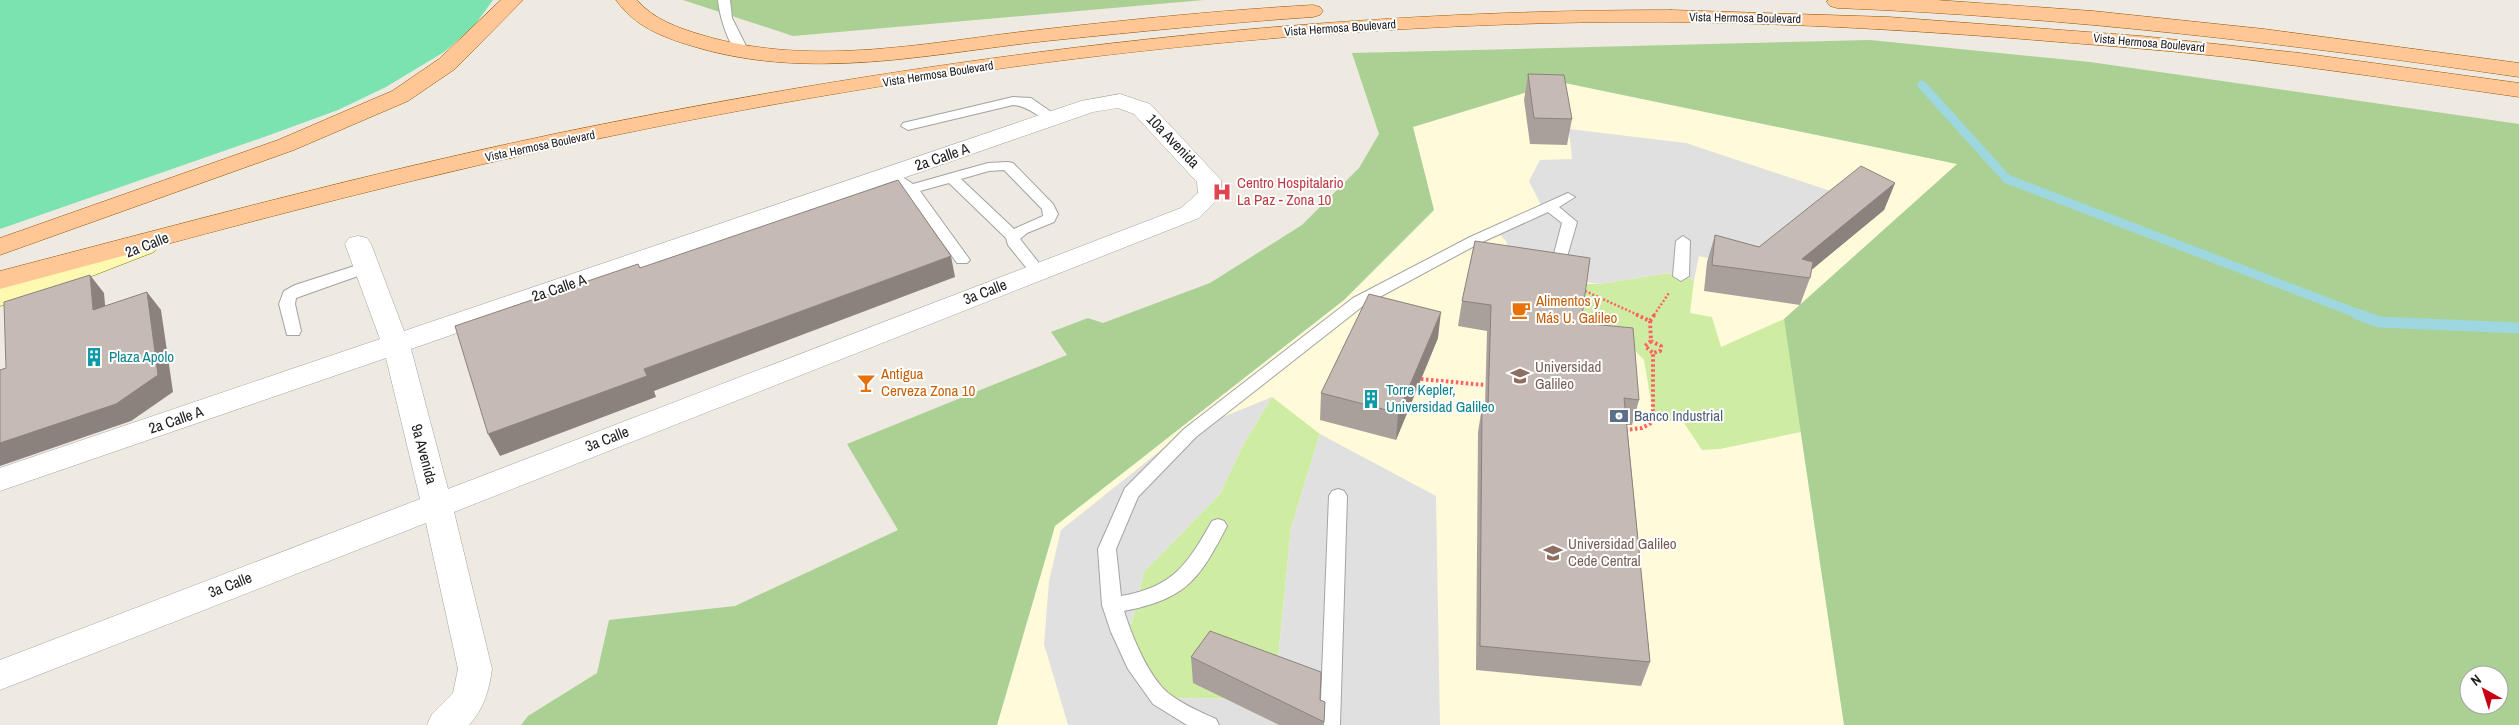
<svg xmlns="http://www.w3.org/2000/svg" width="2519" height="725" font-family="'Archivo Narrow',sans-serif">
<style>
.education{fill:#fffbda}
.grass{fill:#cfeca3}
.forest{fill:#abd093;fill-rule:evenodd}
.pitch{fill:#7ae3b0}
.parking{fill:#e0e0e0}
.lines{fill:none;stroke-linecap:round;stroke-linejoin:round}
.stream-far1{stroke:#9ed7df;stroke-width:9}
.stream{stroke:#9ed7df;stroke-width:11}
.service-casing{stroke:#a3a3a3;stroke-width:2}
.minor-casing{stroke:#a3a3a3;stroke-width:1}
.secondary-casing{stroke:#767700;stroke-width:1}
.primary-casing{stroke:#955400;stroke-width:1}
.path-far1{stroke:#ff6262;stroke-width:2.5;stroke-dasharray:2 2;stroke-linecap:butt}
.path{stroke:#ff6262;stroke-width:4;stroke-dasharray:2.5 2.5;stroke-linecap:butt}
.service{fill:#fff;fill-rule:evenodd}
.minor{fill:#fff;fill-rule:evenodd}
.secondary{fill:#fdf9b1;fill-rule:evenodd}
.primary{fill:#ffc796;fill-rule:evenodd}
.wall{fill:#aaa09b}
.shaded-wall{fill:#8b827e}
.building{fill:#c6bab4;stroke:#8b827e}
.labels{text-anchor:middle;stroke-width:4;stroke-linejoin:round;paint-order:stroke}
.far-street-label{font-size:12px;fill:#1c1c1c;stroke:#fff}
.street-label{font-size:15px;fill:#1c1c1c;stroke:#fff}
.health-label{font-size:15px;fill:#be3a42;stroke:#fff;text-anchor:start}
.food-label{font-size:15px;fill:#c56008;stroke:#fff;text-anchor:start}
.culture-label{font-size:15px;fill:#0d838f;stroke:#fff;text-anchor:start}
.education-label{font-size:15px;fill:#785e54;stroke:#fff;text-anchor:start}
.service-label{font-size:15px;fill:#4e5e75;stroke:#fff;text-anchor:start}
</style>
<rect width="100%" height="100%" fill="#eee9e1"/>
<path class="education" d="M1560,82L1958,164L1784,319L1844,725H997L1055,526L1344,300L1434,210L1413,127Z"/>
<path class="grass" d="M1668,273L1694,280L1690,313L1712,317L1721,347L1784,319L1801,432L1720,449L1702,450L1684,423L1654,419L1644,360L1619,334L1576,346L1584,284H1600Z
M1272,397L1320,434L1291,528L1274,699L1174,698L1148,671L1130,629L1144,572L1220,494L1243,445Z"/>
<path class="forest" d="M683,0H1204L793,36Z
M1870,40L2090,62L2519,124V725H1844L1784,319L1957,164L1560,82L1413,127L1434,210L1344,300L1055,526L997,725H521L528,716L597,673L609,620L735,606L898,530L847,444L1067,355L1051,332L1088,318L1103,323L1210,283L1302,225L1359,168L1379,134L1352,53ZM2469,675H2499V705H2469Z"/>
<path class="pitch" d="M0,0H493L474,26L444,52L386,87L338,110L264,137L0,229Z"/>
<path class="parking" d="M1569,129L1686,143L1840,194L1749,268L1699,256L1694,280L1668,273L1600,284L1515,273L1506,241L1498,233L1542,207L1529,181L1540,160L1572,159Z
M1272,397L1243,445L1220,494L1144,572L1130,629L1148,671L1174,698L1274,699L1291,528L1320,434L1436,496L1440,725H1068L1044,644L1049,581L1061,530L1181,434Z"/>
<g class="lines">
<path class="stream-far1" d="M1922,85L2007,179L2361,315"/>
<path class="stream" d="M2357,314L2379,322L2519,328"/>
<g class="service-casing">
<path id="service" d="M718,0H730L732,18L749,52L747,55L743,56C729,52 719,13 718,0Z
M1013,97L1031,98L1060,118L1058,121C1043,124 1030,105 1013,105L908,130L901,126L903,123Z
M1008,162L1013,163L1053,204L1058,214L1054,222L1027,233L1020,239L1046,272L1043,276H1033L1008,245L1006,238L949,183L920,191L970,260L967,263H957L906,192L885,174L892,170L913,184L988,163ZM1004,170L1042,209L1043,216L1014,229L961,179L989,171Z
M1568,193L1575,197L1559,207L1577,222L1565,264H1555L1552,261L1562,223L1548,212L1480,243L1363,306L1196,437L1138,497L1116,549L1121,596C1173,587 1187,565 1212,521L1218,519L1224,521L1227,526C1199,580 1186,599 1124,611C1132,636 1148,676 1168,693C1182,704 1200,712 1216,719L1219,725H1187L1153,704L1128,669L1111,632L1102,605L1098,549L1125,488L1184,429L1353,298L1470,237Z
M1683,236L1690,241L1689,276L1681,281L1673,276L1676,241Z
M367,262L372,263L375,267L372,271L296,298L295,304L301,331L299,335H287L279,304L284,291L295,285Z
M1338,489L1344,491L1347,496L1340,725H1320L1329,496L1332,491Z"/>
</g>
<g class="minor-casing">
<path id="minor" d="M1120,94L1150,104L1221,180L1222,195L1199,218L454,512L492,669C489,690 484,709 469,725H427L432,714L453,693L458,669L426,523L0,690V660L420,499L386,358L0,491V468L380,339L345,244L349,238L358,236L367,238L371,244L404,331L1081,101ZM1118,108L1134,114L1197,182L1198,193L1181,208L448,489L411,349L1093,112Z"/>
</g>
<g class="secondary-casing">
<path id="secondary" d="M145,238L154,240L158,246L154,252L61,288L0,306V288L43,276Z"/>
</g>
<g class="primary-casing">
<path id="primary" d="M501,0H523L455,69L408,101L294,150L0,255V238L278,140L392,91L439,59Z
M616,0H637C653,19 678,28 702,35C815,69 932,41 1046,29C1135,19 1224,10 1313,5L1320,7L1323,11L1320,15L1313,17C1224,23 1135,32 1046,41C928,54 809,82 692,46C662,37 634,26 616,0Z
M1828,0H1936L2093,11L2264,29L2519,63V77C2292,44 2066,17 1837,8L1830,6L1827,2Z
M1671,10L1889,17L2141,36L2300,53L2519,83V97C2422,83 2325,69 2227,57C2155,49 2082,44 2010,38C1878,28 1746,21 1613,22C1255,26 896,73 546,150C363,190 182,240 0,289V271C184,223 368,173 554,134C922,58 1295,10 1671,10Z"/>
</g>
<path class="path-far1" d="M1585,291L1638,315
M1654,315L1669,293"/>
<path class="path" d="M1650,321L1655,314
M1651,341L1645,346L1653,353
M1421,379L1485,385
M1625,430L1642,428L1653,422V353L1660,351L1661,346L1651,341L1650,321L1635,314"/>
<use href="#service" class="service"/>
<use href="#minor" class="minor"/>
<use href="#secondary" class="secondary"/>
<use href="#primary" class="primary"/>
</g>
<path class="wall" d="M1528,74L1572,119L1567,145L1530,144L1524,100Z
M1895,183L1884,210L1811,270L1810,278L1800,305L1704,291L1707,262L1715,235L1759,247Z
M1475,241L1581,323L1639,400L1632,425H1627L1650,662L1641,686L1476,670L1478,432L1482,407H1485L1487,331L1458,326L1462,301Z
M1438,338L1396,440L1320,420L1321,393Z
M1191,657L1325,702L1324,725H1279L1193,683Z"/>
<path class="shaded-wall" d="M1895,183L1884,210L1803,277L1802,259Z
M951,256L955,277L654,391L656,397L500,456L488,434L644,369Z
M90,275L104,293L107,327L93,310Z
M147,292L161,310L173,392L131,421L0,466V443Z
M1441,312L1438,338L1396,440L1398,413Z"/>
<path class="building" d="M1528,74L1564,75L1572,119L1534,118Z
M1861,166L1895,183L1802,259L1813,262L1810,278L1712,265L1715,235L1759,247Z
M898,180L951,256L644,369L647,376L488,434L455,326L638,264L640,268Z
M1475,241L1590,258L1581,323L1633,328L1639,400L1624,398L1650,662L1480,646L1482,407H1488L1491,305L1462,301Z
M90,275L93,310L147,292L158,375L116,404L0,443V370L6,368L4,302Z
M1369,294L1441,312L1398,413L1321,393Z
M1210,631L1321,672L1320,700L1325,702L1324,722L1191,657Z"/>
<defs>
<g id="hospital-bare" transform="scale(1.5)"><path d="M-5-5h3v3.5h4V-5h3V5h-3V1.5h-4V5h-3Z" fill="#e0444e" stroke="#fff" stroke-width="2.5" paint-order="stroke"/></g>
<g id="cafe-bare" transform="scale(1.5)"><path d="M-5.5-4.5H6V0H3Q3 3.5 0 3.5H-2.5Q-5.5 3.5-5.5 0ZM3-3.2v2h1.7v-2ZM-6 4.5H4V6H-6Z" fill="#e8710a" stroke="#fff" stroke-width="2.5" paint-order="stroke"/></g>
<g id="building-bare" transform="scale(1.5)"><path d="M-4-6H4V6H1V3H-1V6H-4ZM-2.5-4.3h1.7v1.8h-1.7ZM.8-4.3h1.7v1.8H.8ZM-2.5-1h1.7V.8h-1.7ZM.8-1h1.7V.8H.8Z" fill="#0f9aa8" stroke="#fff" stroke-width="2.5" paint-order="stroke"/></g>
<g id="university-bare" transform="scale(1.5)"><path d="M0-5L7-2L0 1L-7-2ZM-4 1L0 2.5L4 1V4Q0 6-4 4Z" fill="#8d6e63" stroke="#fff" stroke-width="2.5" paint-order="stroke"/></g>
<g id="bar-bare" transform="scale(1.5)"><path d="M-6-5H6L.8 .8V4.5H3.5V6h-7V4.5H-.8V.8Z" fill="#e8710a" stroke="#fff" stroke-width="2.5" paint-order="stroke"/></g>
<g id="bank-bare" transform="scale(1.5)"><path d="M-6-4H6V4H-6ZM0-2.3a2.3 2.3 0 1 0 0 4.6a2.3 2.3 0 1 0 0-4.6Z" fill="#5c6f8a" stroke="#fff" stroke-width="2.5" paint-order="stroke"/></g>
</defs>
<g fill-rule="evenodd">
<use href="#hospital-bare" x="1222" y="192"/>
<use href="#cafe-bare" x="1521" y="310"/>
<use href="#building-bare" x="94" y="357"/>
<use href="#university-bare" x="1520" y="376"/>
<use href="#bar-bare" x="866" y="383"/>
<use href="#building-bare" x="1371" y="399"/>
<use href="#bank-bare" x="1619" y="416"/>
<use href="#university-bare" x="1553" y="553"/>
</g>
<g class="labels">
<g class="far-street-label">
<text transform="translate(1745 18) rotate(1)" y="4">Vista Hermosa Boulevard</text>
<text transform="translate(1340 28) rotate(-4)" y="4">Vista Hermosa Boulevard</text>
<text transform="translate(2149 43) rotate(5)" y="4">Vista Hermosa Boulevard</text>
<text transform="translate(938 74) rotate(-9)" y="4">Vista Hermosa Boulevard</text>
<text transform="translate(540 146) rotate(-12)" y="4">Vista Hermosa Boulevard</text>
</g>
<g class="street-label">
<text transform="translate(1173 141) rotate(46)" y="5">10a Avenida</text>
<text transform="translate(942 157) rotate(-19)" y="5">2a Calle A</text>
<text transform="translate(147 245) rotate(-21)" y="5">2a Calle</text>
<text transform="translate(559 288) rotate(-19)" y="5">2a Calle A</text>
<text transform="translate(985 292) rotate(-21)" y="5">3a Calle</text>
<text transform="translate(176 420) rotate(-19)" y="5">2a Calle A</text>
<text transform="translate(607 439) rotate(-21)" y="5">3a Calle</text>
<text transform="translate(424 454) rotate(75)" y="5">9a Avenida</text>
<text transform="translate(230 585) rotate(-21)" y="5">3a Calle</text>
</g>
<g class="health-label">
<text x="1237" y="188">Centro Hospitalario<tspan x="1237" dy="17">La Paz - Zona 10</tspan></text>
</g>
<g class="food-label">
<text x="1536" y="306">Alimentos y<tspan x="1536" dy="17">Más U. Galileo</tspan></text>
<text x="881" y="379">Antigua<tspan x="881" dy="17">Cerveza Zona 10</tspan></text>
</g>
<g class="culture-label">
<text x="109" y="362">Plaza Apolo</text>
<text x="1386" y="395">Torre Kepler,<tspan x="1386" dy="17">Universidad Galileo</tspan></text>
</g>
<g class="education-label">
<text x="1535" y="372">Universidad<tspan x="1535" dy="17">Galileo</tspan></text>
<text x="1568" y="549">Universidad Galileo<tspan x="1568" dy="17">Cede Central</tspan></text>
</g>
<g class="service-label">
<text x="1634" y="421">Banco Industrial</text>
</g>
</g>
<g transform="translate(2484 690) rotate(321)"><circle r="24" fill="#ffffff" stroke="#a4a4a4"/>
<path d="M0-4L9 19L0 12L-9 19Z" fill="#c90014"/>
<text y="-8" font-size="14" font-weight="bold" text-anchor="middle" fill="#1c1c1c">N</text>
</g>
</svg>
